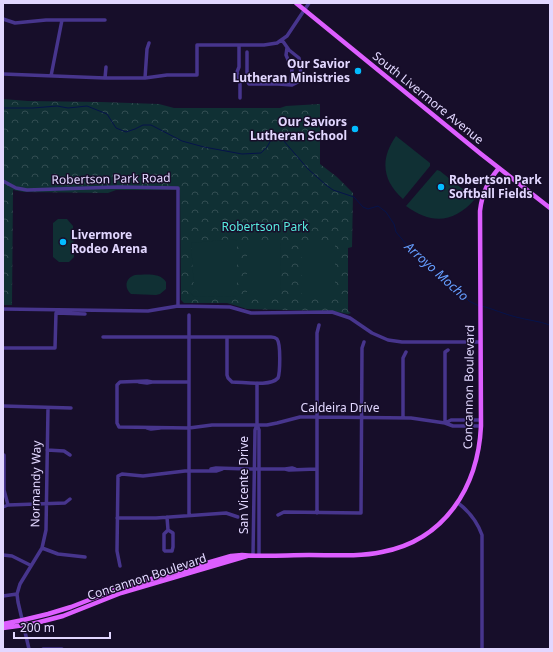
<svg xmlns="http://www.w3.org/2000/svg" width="553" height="652" font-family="'Noto Sans',sans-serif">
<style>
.park{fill:url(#park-crowns)}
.garden{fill:#103034}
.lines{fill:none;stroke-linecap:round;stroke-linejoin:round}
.stream{stroke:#06134b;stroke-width:1}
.minor{stroke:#47358d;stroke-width:3.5}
.major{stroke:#dd5eff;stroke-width:4.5}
.poi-dot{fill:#03bcff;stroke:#170e2a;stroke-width:1.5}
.labels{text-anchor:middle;stroke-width:3;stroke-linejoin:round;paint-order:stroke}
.poi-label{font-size:12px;font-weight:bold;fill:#e2d7ff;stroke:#170e2a;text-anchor:end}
.street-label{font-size:12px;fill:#e2d7ff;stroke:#170e2a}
.park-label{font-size:12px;fill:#57ebde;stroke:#170e2a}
.water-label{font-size:13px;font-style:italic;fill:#659eff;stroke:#170e2a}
</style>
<defs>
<pattern id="park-crowns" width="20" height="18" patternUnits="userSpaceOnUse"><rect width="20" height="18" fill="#103034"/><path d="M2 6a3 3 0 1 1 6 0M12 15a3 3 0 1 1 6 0" fill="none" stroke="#324d52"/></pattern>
</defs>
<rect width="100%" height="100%" fill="#170e2a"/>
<path class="park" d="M3,99L28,101L101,102L159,104L174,108H280L286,106L320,104V164L337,177L353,193L352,247L348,248V311L351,313L348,314L332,311L247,309L227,303H184L181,300L180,190H116L108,193L24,192L13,190L12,305H3Z"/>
<path class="garden" d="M396,136L430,163V166L403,199C382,180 380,159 396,136Z
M437,170L440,171L475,199C454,223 432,225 406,206Z
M58,219H67L73,226L74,257L69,262H59L53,257V223Z
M234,239L237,241V296L194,297L190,292L194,288L191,243Z
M247,243H280L281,296H247Z
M302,243H335V296H302Z
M135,275C144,275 160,272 166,282V289L160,294L156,295L131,294C124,288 125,278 135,275Z"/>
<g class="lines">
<path class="stream" d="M3,108H33L57,106L68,108L87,106L107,114L116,128L126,132L135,129L143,125H151L182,141L204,147L242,154L261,153L267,147L271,140L278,138L283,140L308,169L326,185L333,190L354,197L363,207L368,209L378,206L386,212L394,224L396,232L417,257L433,266L448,282L460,291L469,301L479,306
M482,306C493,309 504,314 516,317C527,320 539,321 550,325"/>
<path class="minor" d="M3,19L15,23L46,20H105
M239,45V67L237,72L240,83V98
M287,48L286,55L292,69L291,85
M247,52V81L249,84H278L292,85L298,82L301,78L300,63L299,58L289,50L282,40
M3,74L105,78H145L167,75H197V45H264L277,43L287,36L309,3
M51,76L62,20
M105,78L106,67
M145,78L147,49L149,43
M3,181L16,188L27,190L118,187L178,188V306
M3,309L148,311L178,306L230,307L251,313L332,312L350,318L372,333L388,340L402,342H480
M103,337H227V375L228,378L232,382C244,382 270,387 278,378C280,373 281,344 277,339C276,338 274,337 271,337H227
M3,348H55L56,313L85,314
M139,382L147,383L152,382H189
M152,382L147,381L120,382L117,385V423L119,427L189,428L212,425H267L277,423L300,417H317L411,418L445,423L453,426H481
M257,383V425L259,430V555
M3,406L71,408
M403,417V358L406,352
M445,423V352L448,350
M445,423L451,420H481
M147,428L151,429L160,428
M47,450L64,451L70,455
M4,455V490L8,505
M211,469L216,468L248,469H285L292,468L295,469
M285,469L289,470L317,469
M458,503C470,512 477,521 482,535V649
M3,507L8,505L65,503L70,499
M317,513V333L319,325
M189,515V315
M278,515L284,512L361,513L362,348L364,342
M167,517L168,530
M117,518H156L226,513L238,517
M168,530L173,533V547L172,551H165L164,550V534Z
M42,548L58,554L85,557
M3,555L12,556L30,565
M253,555L255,430L257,425
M120,566L117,551L118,476L122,474L143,476L185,471H216L222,469
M3,596L17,594
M29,649L18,602L17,594L20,584L42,548L46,530L48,408
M43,649H62"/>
<path class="major" d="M296,3L481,154L550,208
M3,624L23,620L48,614L71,607L117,589L231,556L242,555C264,557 287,555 309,555C333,555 358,557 382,552C445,540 478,487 481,426L480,211C482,193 488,181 499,168
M3,628L32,624L63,616L121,593L247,556"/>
</g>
<g class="poi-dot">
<circle cx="358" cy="71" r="4"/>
<circle cx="355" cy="129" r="4"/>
<circle cx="441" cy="187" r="4"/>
<circle cx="63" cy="242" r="4"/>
</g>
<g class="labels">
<g class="poi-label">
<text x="350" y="68">Our Savior<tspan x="350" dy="14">Lutheran Ministries</tspan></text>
<text x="347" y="126">Our Saviors<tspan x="347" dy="14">Lutheran School</tspan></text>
<text x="449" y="184" text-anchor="start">Robertson Park<tspan x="449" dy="14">Softball Fields</tspan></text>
<text x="71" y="239" text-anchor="start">Livermore<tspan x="71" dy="14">Rodeo Arena</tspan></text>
</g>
<g class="street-label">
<text transform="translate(428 98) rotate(39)" y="4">South Livermore Avenue</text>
<text transform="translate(111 179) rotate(-1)" y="4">Robertson Park Road</text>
<text transform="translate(469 387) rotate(-89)" y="4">Concannon Boulevard</text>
<text x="340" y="412">Caldeira Drive</text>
<text transform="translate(36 484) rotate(-89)" y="4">Normandy Way</text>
<text transform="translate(244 485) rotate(-90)" y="4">San Vicente Drive</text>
<text transform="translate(147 577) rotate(-18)" y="4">Concannon Boulevard</text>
</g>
<g class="park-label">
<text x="265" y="231">Robertson Park</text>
</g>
<g class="water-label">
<text transform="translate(437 271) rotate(42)" y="5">Arroyo Mocho</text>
</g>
</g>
<rect width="553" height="652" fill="none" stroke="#e2d7ff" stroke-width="8"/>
<path d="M14 632v6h96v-6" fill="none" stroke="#e2d7ff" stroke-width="2"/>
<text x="20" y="632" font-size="12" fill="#e2d7ff" stroke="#170e2a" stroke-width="3" paint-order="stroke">200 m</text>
</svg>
